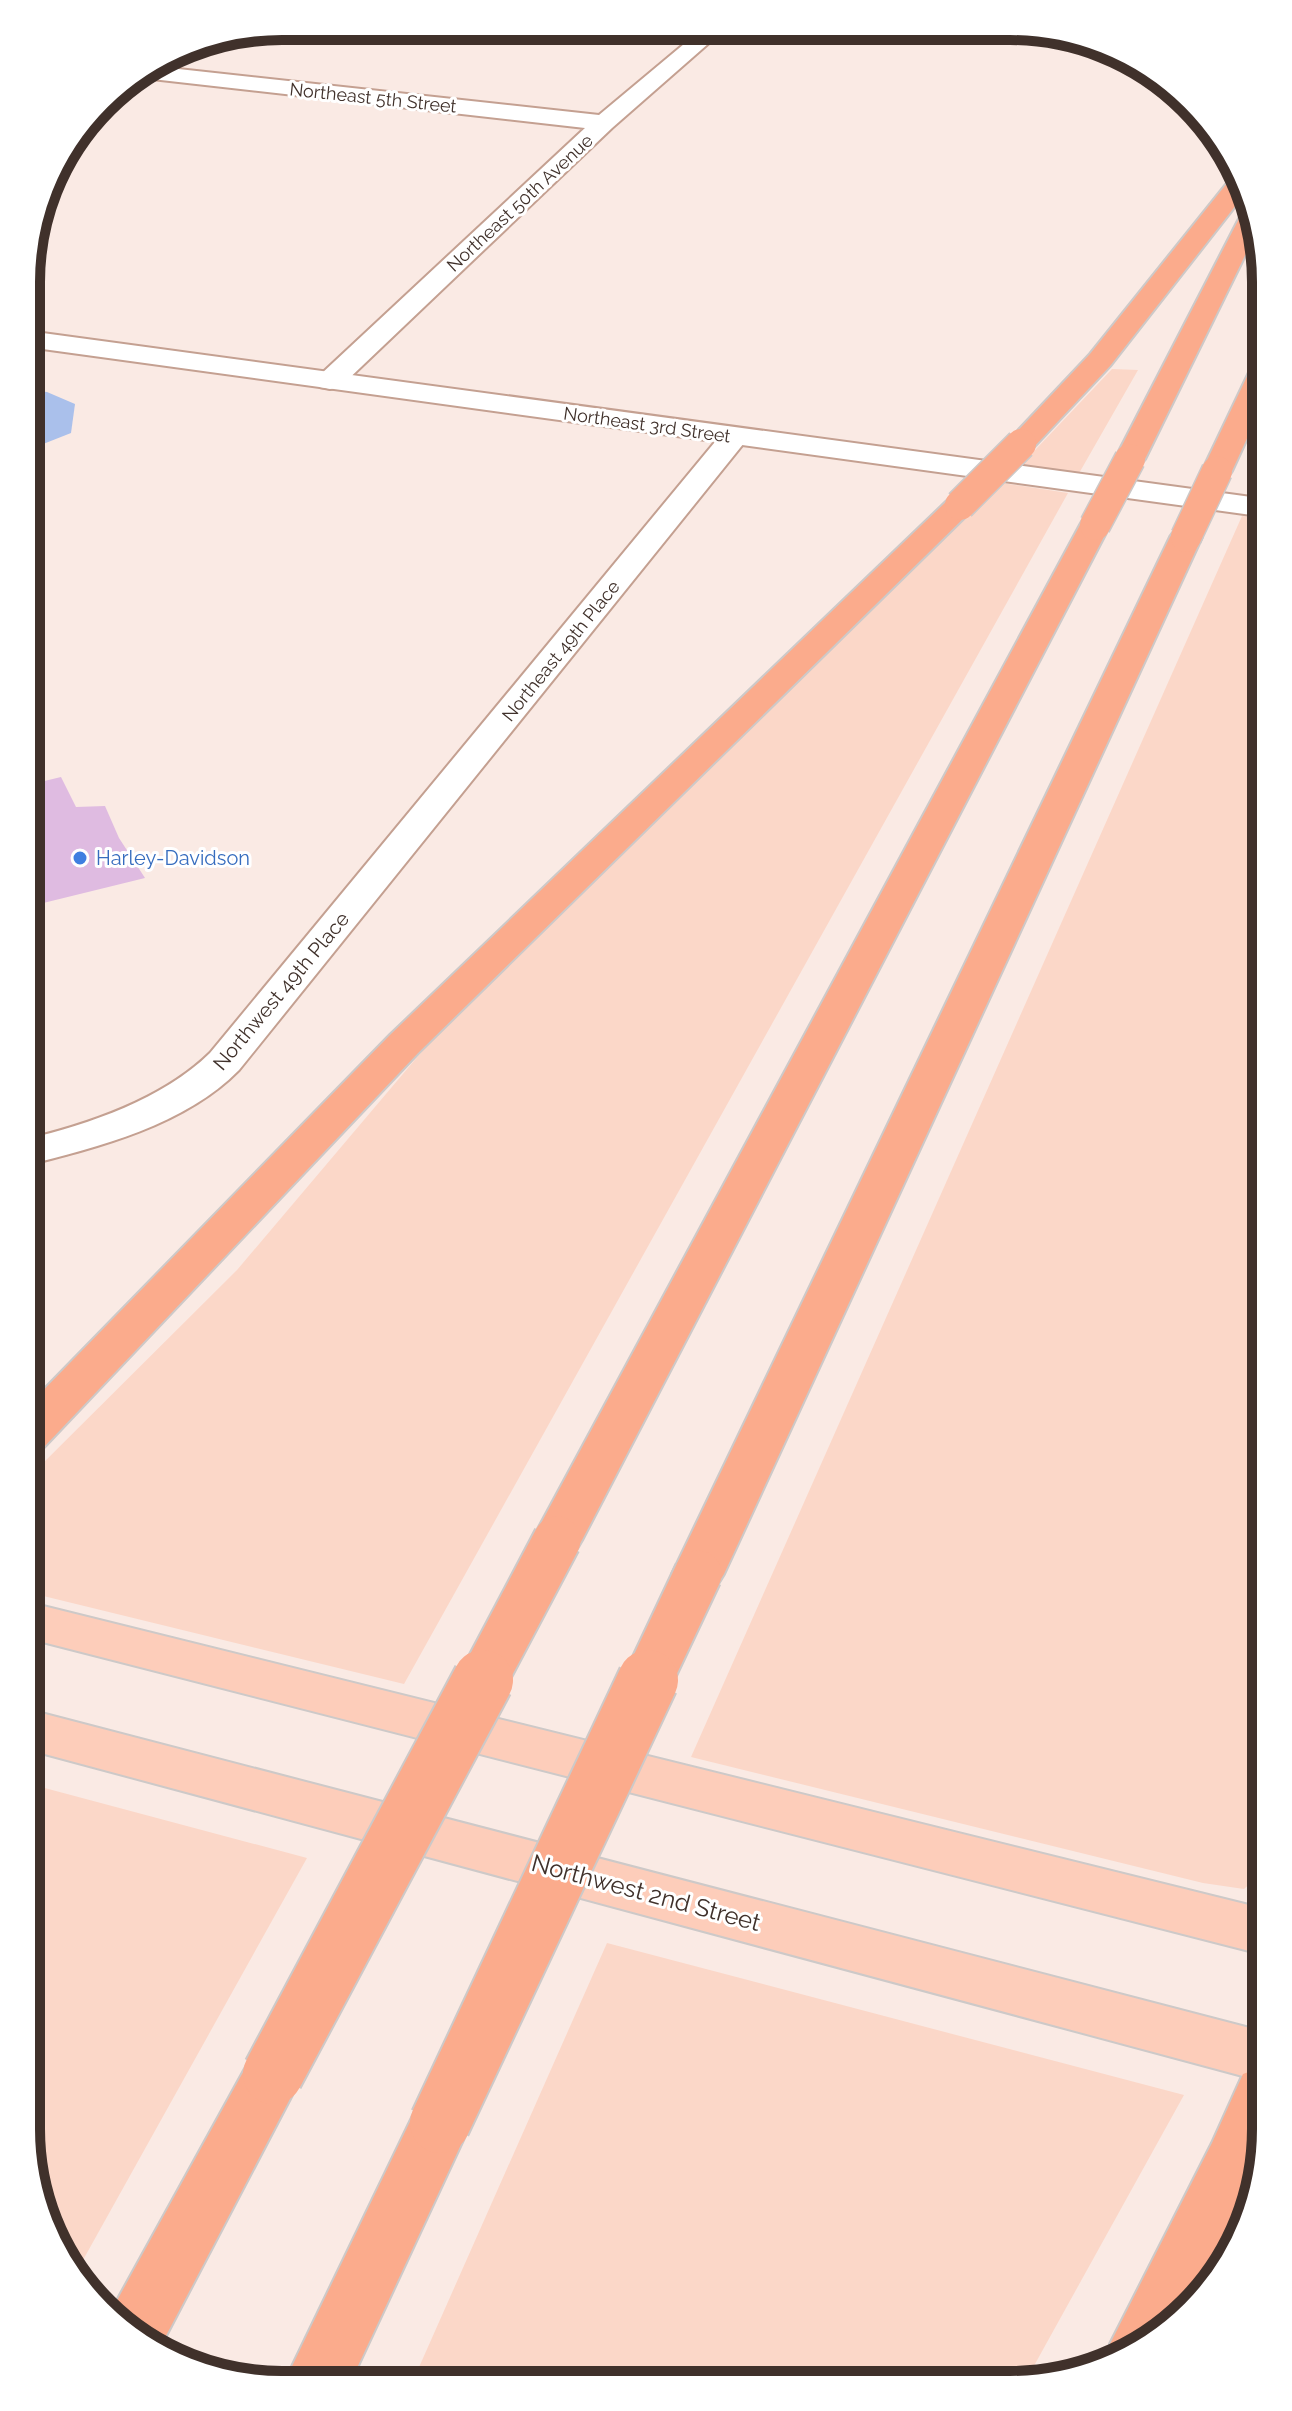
<svg xmlns="http://www.w3.org/2000/svg" width="1292" height="2411" font-family="Raleway,sans-serif">
<style>
.green{fill:#fbd7c8}
.water{fill:#aac0eb}
.building{fill:#dfbbe1}
.lines{fill:none;stroke-linecap:round;stroke-linejoin:round}
.street-casing{stroke:#c4a091;stroke-width:4}
.secondary-casing{stroke:#c4a091;stroke-width:4}
.primary-casing{stroke:#cdc9c8;stroke-width:4}
.highway-casing{stroke:#cdc9c8;stroke-width:4}
.street{fill:#fff;fill-rule:evenodd}
.secondary{fill:#fff;fill-rule:evenodd}
.primary{fill:#fdcdba;fill-rule:evenodd}
.highway{fill:#fbab8c;fill-rule:evenodd}
.highway-bridge-far2-casing{stroke:#cdc9c8;stroke-width:33;stroke-linecap:butt}
.highway-bridge-far1-casing{stroke:#cdc9c8;stroke-width:51;stroke-linecap:butt}
.highway-bridge-casing{stroke:#cdc9c8;stroke-width:64;stroke-linecap:butt}
.highway-bridge-far2{stroke:#fbab8c;stroke-width:30}
.highway-bridge-far1{stroke:#fbab8c;stroke-width:47}
.highway-bridge{stroke:#fbab8c;stroke-width:60}
.shop-dot{fill:#3f7fe0;stroke:#fff;stroke-width:3}
.labels{text-anchor:middle;stroke-width:6;stroke-linejoin:round;paint-order:stroke}
.far-street-label{font-size:18px;fill:#40312b;stroke:#fff}
.shop-label{font-size:20px;fill:#366cbe;stroke:#fff;text-anchor:start}
.street-label{font-size:20px;fill:#40312b;stroke:#fff}
.near-street-label{font-size:24px;fill:#40312b;stroke:#fff}
.rim{fill:none;stroke:#40312b;stroke-width:10}
</style>
<rect width="100%" height="100%" fill="#faeae4"/>
<path class="green" d="M1112,369L1138,370L1078,475L1019,467Z
M1002,483L1068,493L404,1684L27,1592V1479L237,1270L446,1023Z
M1242,516L1266,519V1869L1244,1889L1203,1883L691,1757Z
M26,1783L307,1858L78,2269L40,2211L26,2129Z
M607,1943L1184,2095L1025,2382L1010,2385L412,2383Z"/>
<path class="water" d="M28,390L47,392L75,404L71,433L28,450Z"/>
<path class="building" d="M61,777L76,807L105,806L119,838L145,878L27,907L28,785Z"/>
<g class="lines">
<g class="street-casing">
<path id="street" d="M702,29H725L612,128L340,387L330,389L320,387L316,381L320,375L585,128L134,77L151,66L599,115Z
M734,428L744,431L749,437L744,443L239,1070C185,1125 99,1147 27,1165V1139C90,1124 163,1099 210,1053L724,431Z"/>
</g>
<g class="secondary-casing">
<path id="secondary" d="M28,331L1266,499V517L28,347Z"/>
</g>
<g class="primary-casing">
<path id="primary" d="M27,1602L1265,1909V1955L27,1638Z
M26,1709L1265,2032V2082L26,1749Z"/>
</g>
<g class="highway-casing">
<path id="highway" d="M1236,176L1247,191L1110,366L1031,450L1021,453L1011,450L1006,444L1011,438L1090,354L1232,177Z
M1253,206L1257,231L1145,459L1140,465L1130,468L1120,465L1115,459L1242,213L1245,208Z
M1266,358V397L1232,471L1228,477L1217,480L1206,477L1202,471L1252,366L1256,360Z
M960,496L971,499L975,505L971,511L418,1053L44,1447L27,1452V1407L390,1035L949,499Z
M1095,516L1106,518L1110,525L582,1540L575,1552L557,1557L539,1552L532,1540L1080,525L1084,518Z
M1186,528L1197,530L1202,537L724,1574L716,1587L698,1592L680,1587L672,1574L1170,537L1175,530Z
M273,2049L294,2056L303,2074L158,2351L114,2322L109,2315L252,2056Z
M1265,2066V2146L1260,2173L1198,2299L1165,2332L1117,2358L1110,2344L1212,2143L1243,2074Z
M440,2097L462,2105L471,2123L350,2383H284L418,2105Z"/>
</g>
<use href="#street" class="street"/>
<use href="#secondary" class="secondary"/>
<use href="#primary" class="primary"/>
<use href="#highway" class="highway"/>
<g class="highway-bridge-far2-casing">
<path id="highway-bridge-far2" d="M960,505L1021,444
M1095,525L1130,459
M1186,537L1217,471"/>
</g>
<g class="highway-bridge-far1-casing">
<path id="highway-bridge-far1" d="M482,1682L557,1540
M647,1682L698,1574"/>
</g>
<g class="highway-bridge-casing">
<path id="highway-bridge" d="M273,2074L483,1680
M440,2123L648,1680"/>
</g>
<use href="#highway-bridge-far2" class="highway-bridge-far2"/>
<use href="#highway-bridge-far1" class="highway-bridge-far1"/>
<use href="#highway-bridge" class="highway-bridge"/>
</g>
<circle class="shop-dot" cx="80" cy="858" r="8"/>
<g class="labels">
<g class="far-street-label">
<text transform="translate(373 98) rotate(6)" y="6">Northeast 5th Street</text>
<text transform="translate(520 203) rotate(-43)" y="6">Northeast 50th Avenue</text>
<text transform="translate(647 425) rotate(8)" y="6">Northeast 3rd Street</text>
<text transform="translate(561 651) rotate(-51)" y="6">Northeast 49th Place</text>
</g>
<g class="shop-label">
<text x="96" y="865">Harley-Davidson</text>
</g>
<g class="street-label">
<text transform="translate(281 991) rotate(-50)" y="7">Northwest 49th Place</text>
</g>
<g class="near-street-label">
<text transform="translate(646 1893) rotate(15)" y="8">Northwest 2nd Street</text>
</g>
</g>
<path d="M0 0H1292V2411H0ZM282 40H1010A242 242 0 0 1 1252 282V2129A242 242 0 0 1 1010 2371H282A242 242 0 0 1 40 2129V282A242 242 0 0 1 282 40Z" fill="#fff" fill-rule="evenodd"/>
<path class="rim" d="M282 40H1010A242 242 0 0 1 1252 282V2129A242 242 0 0 1 1010 2371H282A242 242 0 0 1 40 2129V282A242 242 0 0 1 282 40Z"/>
</svg>
